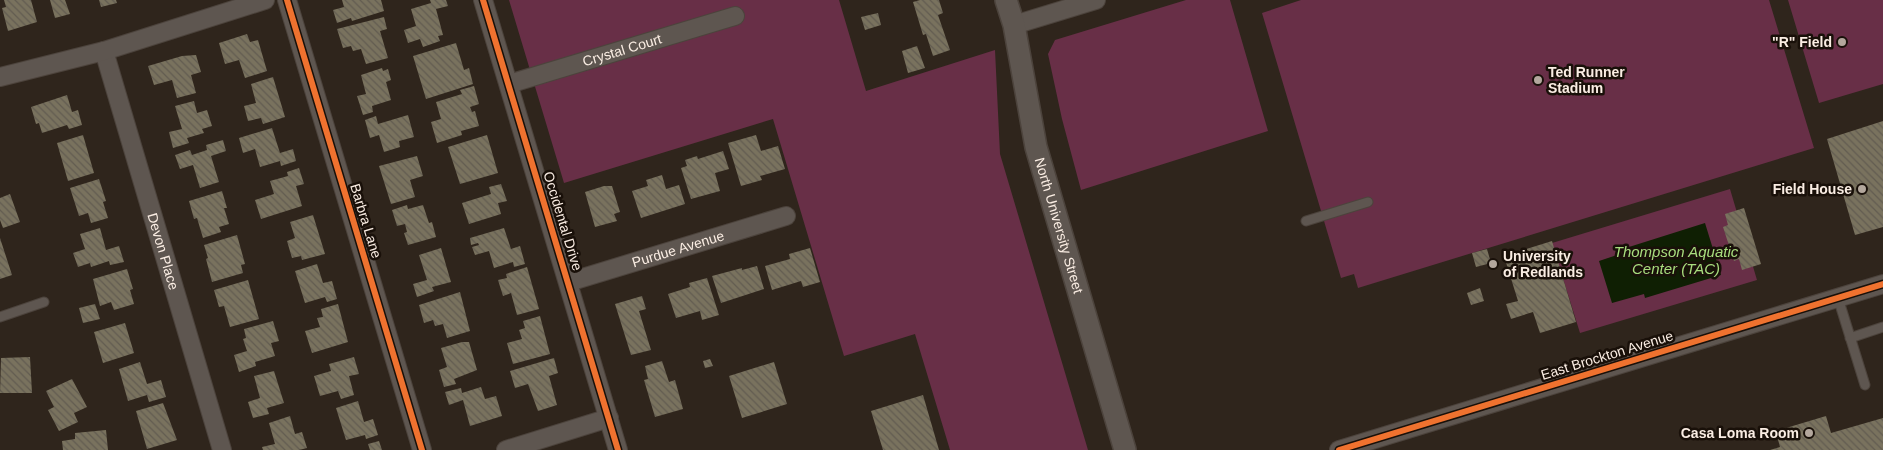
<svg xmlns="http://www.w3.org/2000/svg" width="1883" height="450" font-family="Helvetica,sans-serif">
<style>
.grass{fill:#682f47}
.water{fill:#0f1f03}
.building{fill:url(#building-back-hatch)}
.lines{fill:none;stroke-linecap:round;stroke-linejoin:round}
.service-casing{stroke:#4c433c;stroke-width:11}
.minor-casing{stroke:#4c433c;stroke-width:20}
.tertiary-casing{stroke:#4c433c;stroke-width:24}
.service{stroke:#5e5650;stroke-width:9}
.minor{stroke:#5e5650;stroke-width:18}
.tertiary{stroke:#5e5650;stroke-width:21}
.cycleway-casing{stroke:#191009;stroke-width:9}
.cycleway{stroke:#ef722f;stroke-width:6}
.poi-dot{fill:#b3a79d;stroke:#191009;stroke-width:2}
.labels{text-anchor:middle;stroke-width:5;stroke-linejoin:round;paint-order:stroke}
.poi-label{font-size:14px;font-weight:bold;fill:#faede3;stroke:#191009;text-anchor:end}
.street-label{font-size:14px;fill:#faede3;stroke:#191009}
.water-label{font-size:15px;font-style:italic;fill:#a8dd7e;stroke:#191009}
</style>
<defs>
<pattern id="building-back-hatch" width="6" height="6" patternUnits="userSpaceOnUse" patternTransform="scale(1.25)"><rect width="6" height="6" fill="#79725e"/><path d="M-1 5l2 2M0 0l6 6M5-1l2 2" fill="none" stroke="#625c51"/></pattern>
</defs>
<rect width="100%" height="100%" fill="#2f251c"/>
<path class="grass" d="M509,0H839L866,91L995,50L1000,154L1088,450H950L915,334L844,356L773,119L564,183Z
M1186,0H1230L1268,131L1081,190L1062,119L1048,54L1055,40Z
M1301,0H1769L1814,148L1358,288L1354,274L1341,278L1262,13Z
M1788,0H1883V84L1819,103Z
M1730,189L1757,280L1580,333L1552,243Z"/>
<path class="water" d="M1705,223L1721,275L1645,298L1644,294L1612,303L1599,261L1629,251V247Z"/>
<path class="building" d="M4,0H31L37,22L8,31L2,8L6,7Z
M50,0H65L70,14L55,18Z
M99,0H116L117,3L101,7Z
M342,0H381L384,11L352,21L351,18L337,23L333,10L344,7Z
M430,0H446L448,6L436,9L443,35L438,36L440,41L423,47L420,39L408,43L404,30L416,26L411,9L431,3Z
M920,0H939L943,13L938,15L950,50L933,56L926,34L923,35L913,2Z
M878,13L881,25L865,30L861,17Z
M384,17L387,29L380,31L388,58L366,64L361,49L353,51L351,46L343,48L337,29Z
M247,34L250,42L258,40L267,71L245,78L239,60L225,64L219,43Z
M456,43L464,70L469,68L473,84L426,99L413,56Z
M917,46L925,68L908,73L902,51Z
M196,55L201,72L191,75L196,93L177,98L172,80L154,85L148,66L182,56Z
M382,68L383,71L388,69L391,80L386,82L391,100L372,106L373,112L363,115L357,96L366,94L361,75Z
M273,77L285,117L263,124L261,118L248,121L244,106L256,103L251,84Z
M474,86L479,104L470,107L472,112L475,111L479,126L461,131L462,135L437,143L431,122L441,119L436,102L462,94L460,90Z
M67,95L72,112L78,110L82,125L69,129L67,125L42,133L39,123L36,124L31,107Z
M194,101L197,113L207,110L212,126L202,129L204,133L187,138L189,143L173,148L169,132L182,129L175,106Z
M408,115L414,137L399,141L400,147L384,152L379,135L370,138L365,120L376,116L378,124Z
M1883,121V227L1855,235L1827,139Z
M272,128L280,153L293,149L296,161L281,166L280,161L260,167L255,149L243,153L239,138Z
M83,135L94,173L68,181L57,143Z
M487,135L498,173L460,184L448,147Z
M756,135L761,151L778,146L785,169L760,176L762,180L741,186L728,143Z
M223,140L226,151L211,156L219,182L200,188L193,165L180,169L175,155L190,150L192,155L207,150L206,145Z
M723,151L729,169L715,173L720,191L691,199L681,168L687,166L685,160L697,156L698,159Z
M417,156L423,176L410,180L415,197L391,204L379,166Z
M299,168L304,184L296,186L302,206L261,219L255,200L274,194L270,181L288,176L287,172Z
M662,175L666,189L679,185L685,204L641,218L632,191L648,186L646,180Z
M99,179L106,201L103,202L108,218L91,223L88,213L79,216L70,188Z
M501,184L507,201L498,203L501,214L469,224L462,203L491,194L489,187Z
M604,186H612L620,212L614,214L617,221L595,227L585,192Z
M222,191L227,208H224L229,224L219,227L221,232L203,238L197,218L194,219L189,201Z
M10,194L20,222L3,228L0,220V198Z
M407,205L408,209L423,205L429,223L432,222L436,237L408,245L404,233L407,232L405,224L397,226L392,210Z
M1744,208L1761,264L1742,270L1739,259L1734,261L1723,227L1728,225L1725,214Z
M313,215L325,254L302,260L301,256L292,258L287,241L295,238L290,222Z
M100,228L106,250L119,246L124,262L110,265L109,261L91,267L90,263L78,267L73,253L85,249L80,234Z
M504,228L511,249L520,246L525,264L514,267L513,262L494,268L489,251L475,255L472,247L479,245L478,243L471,245L470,238Z
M237,235L245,264L241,265L243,273L212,282L206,259L208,258L204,245Z
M0,238L12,275L0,279Z
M1552,241L1576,322L1540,333L1533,312L1511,319L1506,304L1518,301L1504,256Z
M441,248L451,282L432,287L434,291L417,297L413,284L427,280L419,255Z
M810,248L820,282L803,287L801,281L772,290L765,266L790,259L789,254Z
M1487,249L1491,263L1476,267L1472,253Z
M317,264L323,283L332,281L337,299L327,302L325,297L305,303L295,271Z
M757,266L764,289L721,303L712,276L742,268V270Z
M527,267L539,309L517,315L511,293L503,296L498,280L507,278L506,274Z
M127,269L133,289L130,290L134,304L114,310L111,302L100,306L93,279Z
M707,278L719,315L702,320L700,311L676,318L668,294L690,287L689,283Z
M248,280L259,319L230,327L224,306L219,307L214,290Z
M1480,288L1484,301L1471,305L1467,293Z
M460,292L470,331L447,338L443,324L435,326L433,320L424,323L419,305Z
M642,296L646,309L639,311L651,350L631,355L615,304Z
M95,304L100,319L83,323L79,308Z
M338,304L348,342L312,353L305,331L320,327L317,318L323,317L321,309Z
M540,316L550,354L513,364L507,343L522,339L519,330L525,328L523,321Z
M273,321L279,341L271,343L275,356L255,362L256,366L239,372L234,355L247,351L243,339L246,338L244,329Z
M125,323L134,353L103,363L94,332Z
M462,342H469L477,370L454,379L456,384L444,387L439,370L447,367L441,348Z
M30,357L32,393H0L1,358Z
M354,357L359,374L349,376L354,395L341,399L338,391L320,396L314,376L331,371L329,364Z
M554,358L558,373L549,376L557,405L538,411L528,384L515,388L510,371Z
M710,359L713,366L705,368L703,361Z
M662,361L669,382L675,380L683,409L655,417L644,380L648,379L645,366Z
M140,362L147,384L161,380L166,397L149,402L147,395L128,401L119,369Z
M774,362L787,404L742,418L729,376Z
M274,371L284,403L267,408L269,414L253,418L248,402L260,398L254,376Z
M72,379L87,407L74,413L78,422L59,431L48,410L54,407L46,391Z
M481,387L485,399L496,396L502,416L470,426L463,400L449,405L445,392L461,388L462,393Z
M923,395L939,450H883L871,411Z
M358,401L364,422L373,419L378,435L366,439L365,435L346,440L336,408Z
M163,403L177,440L147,449L136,411Z
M290,416L295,434L302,432L307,448L299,450H263L262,447L275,444L269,423Z
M1826,416L1831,433L1883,418V450H1770L1780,447L1777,436L1788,433L1786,428Z
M106,430L108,450H63L62,441L75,439V433Z
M379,441L382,450H370L368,444Z"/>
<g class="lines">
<g class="service-casing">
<path id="service" d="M1306,221L1368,202
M1838,298L1865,385
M0,317L44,302
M1850,338L1883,327"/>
</g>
<g class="minor-casing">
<g id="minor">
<path d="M287,0L422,450"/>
<path d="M483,0L618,450"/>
<path d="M1014,25L1096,0"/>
<path id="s1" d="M104,51L222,450"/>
<path d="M0,77L104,51L265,0"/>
<path id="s2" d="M509,84L735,16"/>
<path id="s3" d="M569,282L786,216"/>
<path d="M506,450L609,418"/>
<path d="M1339,450L1883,284"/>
</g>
</g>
<g class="tertiary-casing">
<g id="tertiary">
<path id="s4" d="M1006,0L1014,25L1036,147L1125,450"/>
</g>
</g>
<use href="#service" class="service"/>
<use href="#minor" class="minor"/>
<use href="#tertiary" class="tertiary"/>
<g class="cycleway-casing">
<path id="cycleway" d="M287,0L422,450
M483,0L618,450
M1339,450L1883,284"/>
</g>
<use href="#cycleway" class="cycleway"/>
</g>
<g class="poi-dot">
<circle cx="1842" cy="42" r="5"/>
<circle cx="1538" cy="80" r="5"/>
<circle cx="1862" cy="189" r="5"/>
<circle cx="1493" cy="264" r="5"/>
<circle cx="1809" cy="433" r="5"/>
</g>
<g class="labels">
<g class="poi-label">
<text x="1832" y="47">"R" Field</text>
<text x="1548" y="77" text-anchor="start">Ted Runner<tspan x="1548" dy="16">Stadium</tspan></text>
<text x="1852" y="194">Field House</text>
<text x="1503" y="261" text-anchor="start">University<tspan x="1503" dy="16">of Redlands</tspan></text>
<text x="1799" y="438">Casa Loma Room</text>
</g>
<g class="street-label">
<text dy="5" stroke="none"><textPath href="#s2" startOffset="118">Crystal Court</textPath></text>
<text transform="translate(366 221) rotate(73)" y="5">Barbra Lane</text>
<text transform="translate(563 221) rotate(73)" y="5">Occidental Drive</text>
<text dy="5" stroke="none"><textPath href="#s4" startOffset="232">North University Street</textPath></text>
<text dy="5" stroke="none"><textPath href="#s3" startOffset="114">Purdue Avenue</textPath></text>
<text dy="5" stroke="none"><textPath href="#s1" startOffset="209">Devon Place</textPath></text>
<text transform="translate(1607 355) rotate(-17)" y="5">East Brockton Avenue</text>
</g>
<g class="water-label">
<text x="1676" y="257">Thompson Aquatic<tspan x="1676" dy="17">Center (TAC)</tspan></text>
</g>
</g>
</svg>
